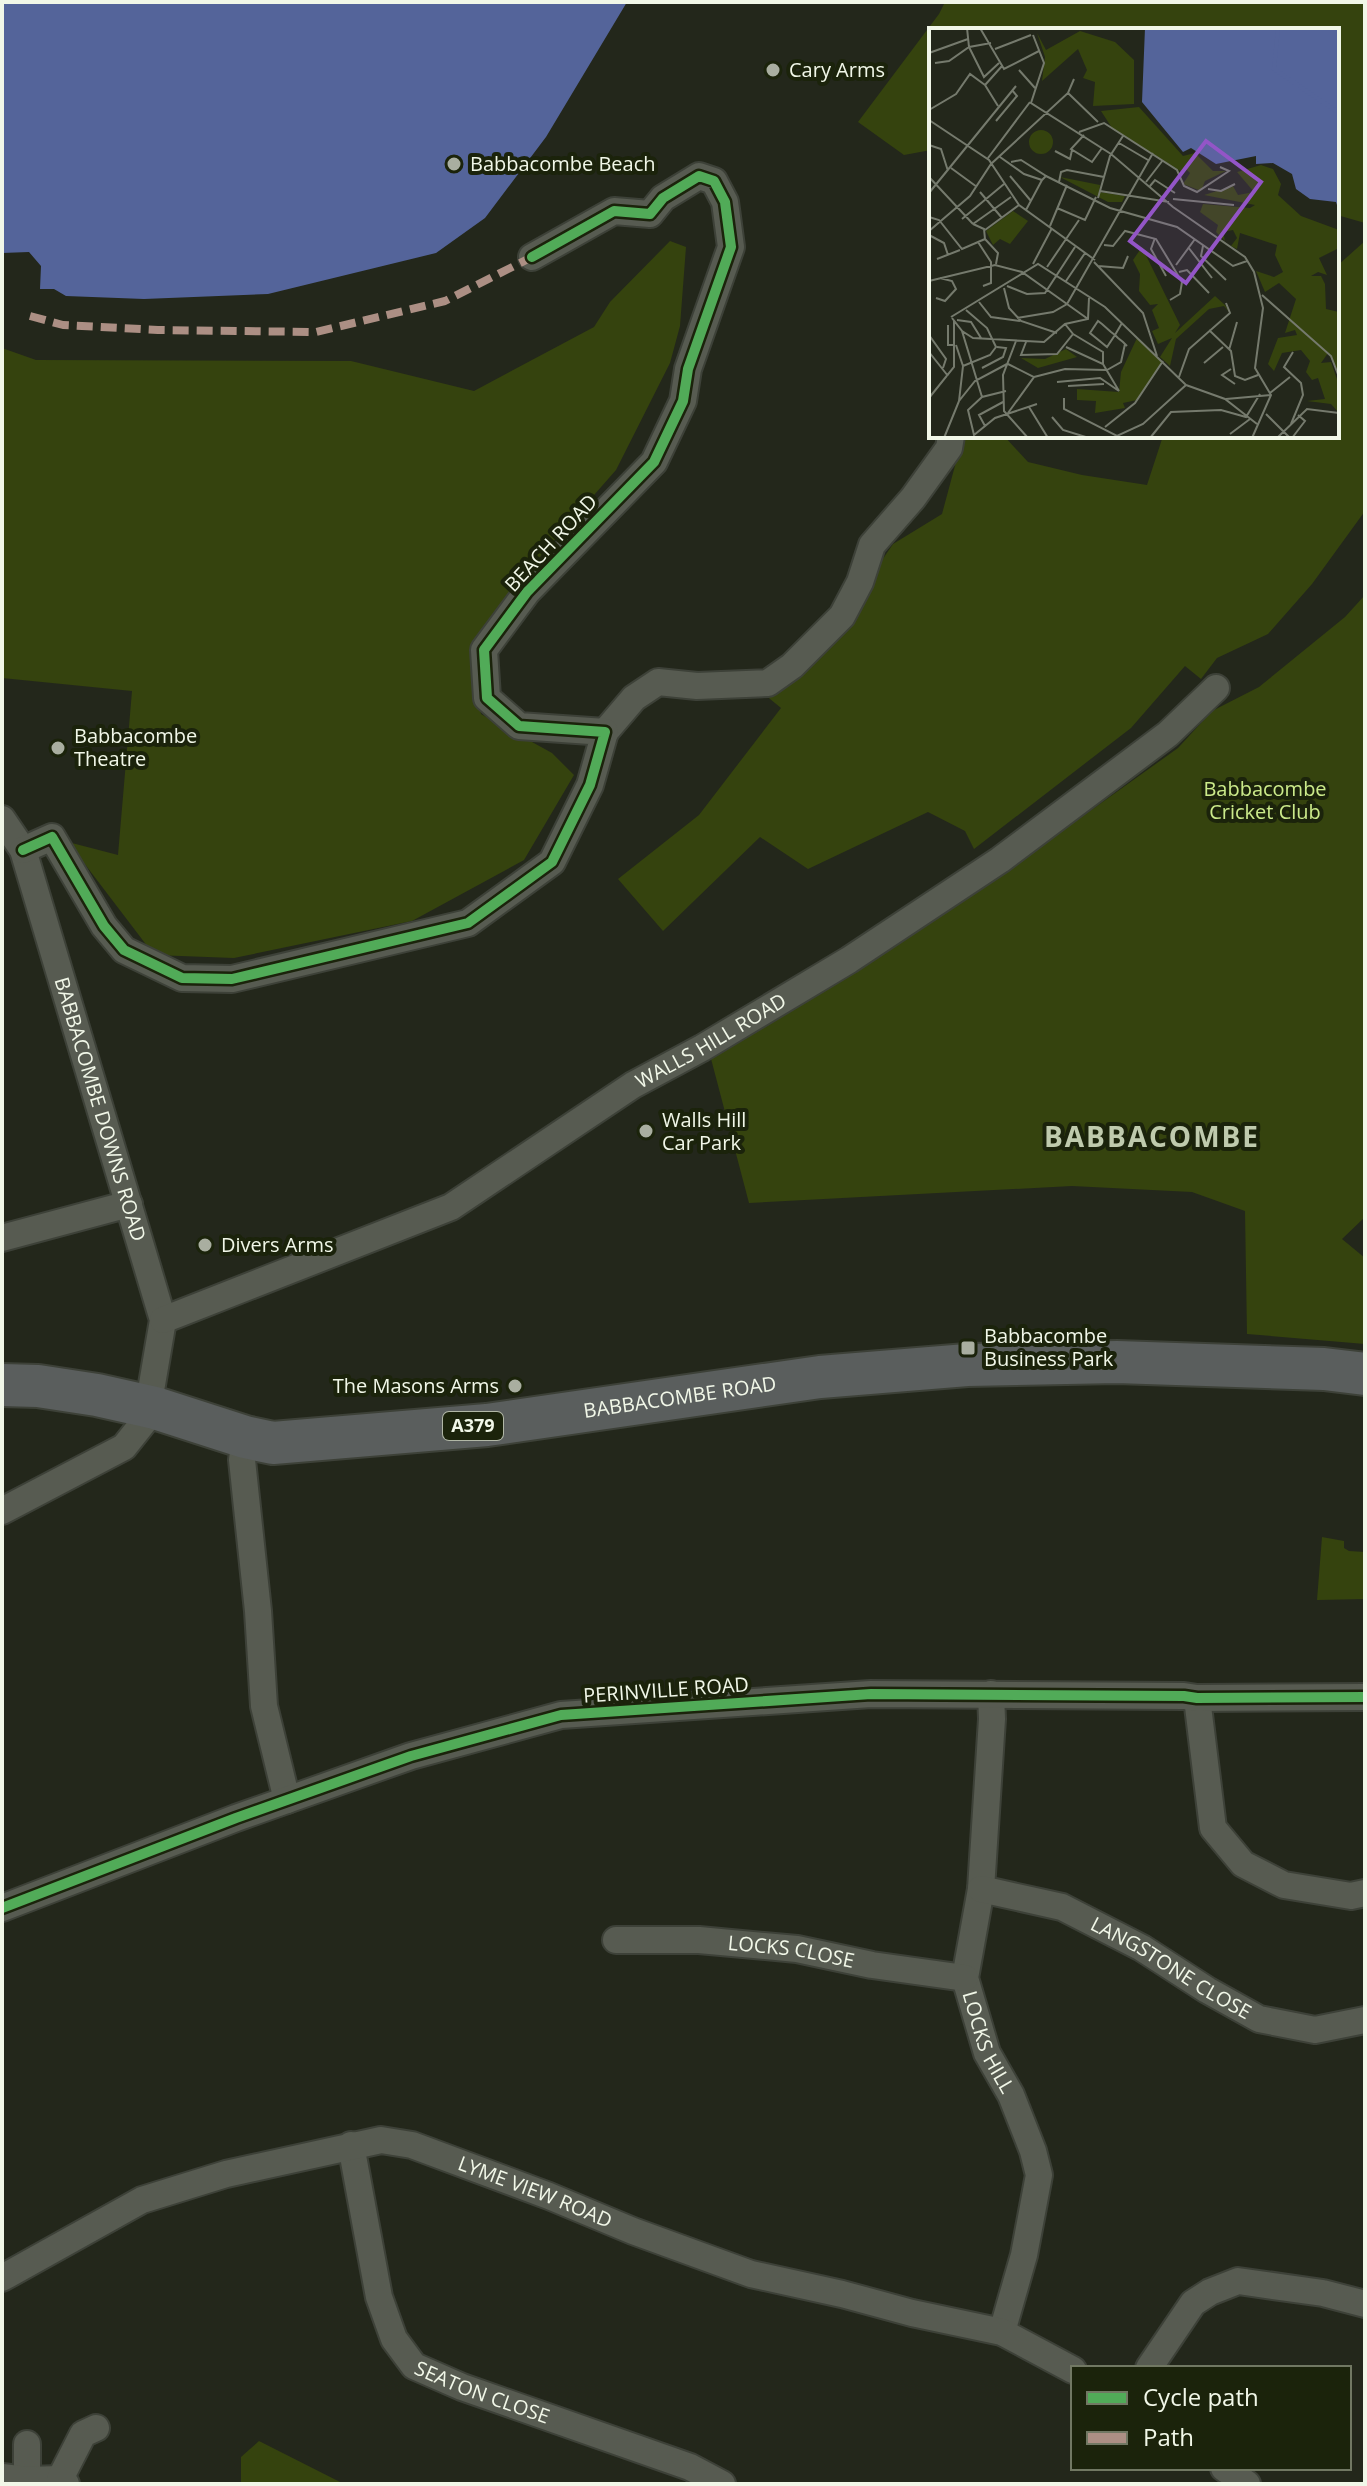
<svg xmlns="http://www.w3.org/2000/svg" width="1367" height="2486" font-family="'Open Sans',sans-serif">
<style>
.green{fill:#35430e}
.water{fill:#54649a}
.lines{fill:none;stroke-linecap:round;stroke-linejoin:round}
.street-casing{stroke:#3d4138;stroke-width:30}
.primary-casing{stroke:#3d4138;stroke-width:46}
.street{stroke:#575b51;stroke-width:26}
.primary{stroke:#5a5e5d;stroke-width:42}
.quiet{stroke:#ac8f84;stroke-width:8;stroke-dasharray:16 8;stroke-linecap:butt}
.cycleway-casing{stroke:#1b230b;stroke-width:15}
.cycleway{stroke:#51ab58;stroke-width:10}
.poi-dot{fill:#a9aea0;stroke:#1b230b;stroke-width:3}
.labels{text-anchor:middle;stroke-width:8;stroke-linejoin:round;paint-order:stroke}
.shield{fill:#1b230b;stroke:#b1b7a6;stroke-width:2}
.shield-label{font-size:18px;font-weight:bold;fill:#f1f7e8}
.poi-label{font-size:20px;fill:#f1f7e8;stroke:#1b230b;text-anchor:start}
.street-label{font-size:20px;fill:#f1f7e8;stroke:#1b230b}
.park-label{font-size:20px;fill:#cbea8a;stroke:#1b230b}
.district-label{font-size:28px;font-weight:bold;letter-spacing:2px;fill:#bfcaad;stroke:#1b230b}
.inset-river{fill:none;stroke:#54649a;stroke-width:4}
.inset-road{fill:none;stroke:#757a6d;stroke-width:2}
.view{fill:#9355c7;fill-opacity:0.15;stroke:#9355c7;stroke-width:4}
.inset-edge{fill:none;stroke:#f1f7e8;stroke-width:4}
</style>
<rect width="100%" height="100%" fill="#23271b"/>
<path class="green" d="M945,2H1365V223L1337,215V30H931V150L904,155L858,122L939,14Z
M670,241L686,247L680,326L670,363L616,470L530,568L471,653L481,714L552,753L574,775L524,860L412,921L234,958L154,955L68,842L118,855L132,691L2,678V348L36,360L351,361L474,391L594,327L610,302Z
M1365,241V511L1312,584L1268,634L1217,658L1201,679L1185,666L1131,728L974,849L965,831L928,812L808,869L760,837L663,931L618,879L699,815L781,708L764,694L806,671L893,544L942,514L963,436H1004L1028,462L1082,475L1147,485L1163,436H1337V266Z
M1365,595V1217L1342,1239L1365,1258V1344L1247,1334L1245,1211L1192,1192L1072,1186L749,1203L705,1036L1009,869L1178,748L1212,711L1259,687L1345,617Z
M1322,1537L1344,1541V1548L1349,1551L1365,1552V1599L1317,1600Z
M259,2441L344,2484H241V2457Z"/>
<path class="water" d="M2,2H627L546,137L485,218L436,253L268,294L144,299L66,296L54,289H40L41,266L29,252L2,253Z"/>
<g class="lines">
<g class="street-casing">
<g id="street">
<path d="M605,732L634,698L658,682L697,686L768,683L792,666L842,616L860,582L872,545L913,498L949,448L951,436"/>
<path id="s1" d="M2,819L23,850L163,1320L148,1408"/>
<path d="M23,850L52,837L104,926L124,950L182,978L232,979L468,923L552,862L590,785L605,732L519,726L487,698L484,650L527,592L654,462L683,401L688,369L731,247L725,202L714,181L699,176L663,198L650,214L614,211L532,257"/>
<path d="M2,1238L129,1204"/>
<path id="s2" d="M163,1320L451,1207L633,1085L702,1048L849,960L1000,860L1168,734L1216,688"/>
<path d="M245,1437L242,1460L258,1611L264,1706L287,1800"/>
<path d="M2,1511L124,1447L155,1408"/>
<path id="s3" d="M991,1694L992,1719L981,1889L965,1978L987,2053L1011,2095L1033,2151L1039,2175L1024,2255L1002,2332"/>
<path d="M1197,1698L1213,1828L1243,1864L1284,1885L1351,1896L1365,1893"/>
<path id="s4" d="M981,1889L1062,1907L1142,1948L1207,1990L1259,2019L1315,2030L1365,2020"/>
<path d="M2,1908L236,1818L411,1756L561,1715L871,1694L1184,1696L1197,1698L1365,1697"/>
<path id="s5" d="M616,1940H699L797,1949L872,1965L965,1978"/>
<path id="s6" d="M351,2145L379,2297L394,2339L414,2366L462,2387L690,2467L722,2484"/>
<path id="s7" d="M2,2278L142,2200L226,2174L381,2140L412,2145L549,2196L633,2231L751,2274L842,2294L912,2313L1002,2332L1073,2370"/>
<path d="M1149,2368L1193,2303L1210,2292L1238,2281L1323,2293L1365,2304"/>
<path d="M27,2444V2480"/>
<path d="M1224,2468L1247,2484"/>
<path d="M2,2477L27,2480L60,2479L66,2484"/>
<path d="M60,2479L83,2434L96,2428"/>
</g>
</g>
<g class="primary-casing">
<g id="primary">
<path id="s8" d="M2,1385L38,1386L97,1395L155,1408L245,1437L273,1443L487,1425L820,1377L967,1365L1117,1362L1324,1369L1365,1374"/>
</g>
</g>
<use href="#street" class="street"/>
<use href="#primary" class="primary"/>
<path class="quiet" d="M30,316L63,325L158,330L316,332L445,301L532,257"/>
<g class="cycleway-casing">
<path id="cycleway" d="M23,850L52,837L104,926L124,950L182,978L232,979L468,923L552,862L590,785L605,732L519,726L487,698L484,650L527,592L654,462L683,401L688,369L731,247L725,202L714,181L699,176L663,198L650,214L614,211L532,257
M2,1908L236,1818L411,1756L561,1715L871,1694L1184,1696L1197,1698L1365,1697"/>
</g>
<use href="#cycleway" class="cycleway"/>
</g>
<g class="poi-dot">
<circle cx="773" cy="70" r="8"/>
<circle cx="454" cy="164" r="8"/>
<circle cx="58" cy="748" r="8"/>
<circle cx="646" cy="1131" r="8"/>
<circle cx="205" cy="1245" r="8"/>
<rect x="960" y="1340" width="16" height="16" rx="4"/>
<circle cx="515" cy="1386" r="8"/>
</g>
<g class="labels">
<rect class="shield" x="443" y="1412" width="60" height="28" rx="6"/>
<g class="shield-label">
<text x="473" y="1432">A379</text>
</g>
<g class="poi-label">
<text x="789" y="77">Cary Arms</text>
<text x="470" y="171">Babbacombe Beach</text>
<text x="74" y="743">Babbacombe<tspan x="74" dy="23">Theatre</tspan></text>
<text x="662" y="1127">Walls Hill<tspan x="662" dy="23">Car Park</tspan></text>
<text x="221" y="1252">Divers Arms</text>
<text x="984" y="1343">Babbacombe<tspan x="984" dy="23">Business Park</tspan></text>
<text x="499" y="1393" text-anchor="end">The Masons Arms</text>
</g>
<g class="street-label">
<text transform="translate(551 543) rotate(-47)" y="7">BEACH ROAD</text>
<text dy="7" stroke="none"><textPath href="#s2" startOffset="618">WALLS HILL ROAD</textPath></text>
<text dy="7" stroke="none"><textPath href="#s1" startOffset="308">BABBACOMBE DOWNS ROAD</textPath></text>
<text dy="7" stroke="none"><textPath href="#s8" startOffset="688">BABBACOMBE ROAD</textPath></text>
<text transform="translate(666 1690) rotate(-4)" y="7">PERINVILLE ROAD</text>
<text dy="7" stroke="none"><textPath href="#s5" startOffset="176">LOCKS CLOSE</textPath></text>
<text dy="7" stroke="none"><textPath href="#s4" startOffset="208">LANGSTONE CLOSE</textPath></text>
<text dy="7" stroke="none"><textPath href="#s3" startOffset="354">LOCKS HILL</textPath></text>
<text dy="7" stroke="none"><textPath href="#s7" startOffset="570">LYME VIEW ROAD</textPath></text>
<text dy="7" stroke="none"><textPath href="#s6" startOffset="306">SEATON CLOSE</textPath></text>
</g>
<g class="park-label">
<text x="1265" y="796">Babbacombe<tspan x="1265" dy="23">Cricket Club</tspan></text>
</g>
<g class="district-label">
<text x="1152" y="1147">BABBACOMBE</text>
</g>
</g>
<g transform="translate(929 28)">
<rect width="410" height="410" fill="#23271b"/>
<path d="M151,3L186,14L205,32V76L164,78L166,54L154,50L158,42L149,21L113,53L116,29L108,5L117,22ZM210,79L254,128L266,125L284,143H297L276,153L272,163L254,156L261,145L256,140L253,144L183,100L172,83ZM100 114a12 12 0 1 1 24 0a12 12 0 1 1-24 0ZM332,137L344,141L352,156L349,167L372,188L410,202V220L390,230L398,247L389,244L382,248H392L396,256L397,281L410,284V346L399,325L392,335L402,334L410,357V385L402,376L378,373L396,371L389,350L383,352L377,344L381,333L372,322L353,325L345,343L339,336L349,310L368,307L366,302L356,305L367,271L350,255L336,264L327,243L345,249L354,244L346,227L348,217L311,205L308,221L302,218L308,210L304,202L294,204L296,213L287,204L289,197L271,184L274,176L321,180L326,177L275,167L304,158L309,167L325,164L308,144ZM131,149L171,157L170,164L196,168L193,174H179ZM84,183L99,193L81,216L71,211L64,217L57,203ZM213,219L251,297L246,305L286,268L296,277L300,284L295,278L280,281L247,311L241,338L231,329L243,310L229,316L223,303L230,300L223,282L229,276L221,277L210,263L211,246L204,232ZM208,310L234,334L208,372L194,375L196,380L166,385L167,373L148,372V361L190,364L192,344ZM137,321L148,329L109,340L92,330L116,331Z" fill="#35430e"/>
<path d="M216,0H410V183L407,174L381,171L367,161L363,146L344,135L327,136V128L287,136L262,120L254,124L213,74Z" fill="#54649a"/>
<path class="inset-river" d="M349,0L345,41L410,85"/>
<path class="inset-road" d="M38,0L40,19L62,15M51,0L75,41L110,23M104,7L115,35L102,75L182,126L244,179L316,229L325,244L334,280L326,340L342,367L323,410M66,21L102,7M0,25L39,11M6,35L20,33L40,19L55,49L70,35M90,42L106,60M56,57L69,78M56,57L73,38M139,65L169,94M0,82L27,66L41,46L56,57M0,92L60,132L90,177L166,232M67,93L88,68L83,62M150,104L175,95L248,142L255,158L268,164L300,143L291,139M155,107L142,121L163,134L173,120M190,115L219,132M0,117L12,121L19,143M126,123L141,131L143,122M71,129L95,146L113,152L117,148L92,132L82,134M59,130L101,74M22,140L48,159M81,148L102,173M117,148L181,180L248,199L304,238L318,233M0,149L44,196M130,154L132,144L138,142L175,149M217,154L234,132M221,158L226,152L246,165M279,161L292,163L306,156M171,163L240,174M51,164L73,190M0,165L87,58M169,170L181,128L194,108M244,171L305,177M128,180L156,192L167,169M97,182L113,152M0,189L10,192L33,221L56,211M33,191L75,156M44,196L55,201L56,211L69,225L67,236M44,196L82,169M121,198L138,157M56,202L90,177M0,203L41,168L62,136L139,65L145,51M0,207L15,215L19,227M226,210L222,221L237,248M49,214L62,234V255L54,258M175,217L184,218L196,203L227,211L253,254L251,266L241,272M274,218L272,228L297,252M259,219L283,250M8,231L31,222M165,234L214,285L228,328M104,236L123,200M247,237L266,211M169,238L194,240L199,228M118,239L150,192M250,244L258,242L280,265M0,253L66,237L93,244L159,291M137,253L156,225M78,258L98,266L116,265L146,219M75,260L80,280L92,293L128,305M333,267L402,328L410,349M7,270L16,273L27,261L23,253L11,250M50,274L62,289L91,293M22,289L109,236L176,279L257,357M23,290L33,303L53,369M88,290L124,284L138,276L224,125M28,292L42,294L52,310M193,295L186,307L178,319L161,305L169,293L173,296L182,304L186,307L189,310L194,314L198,318M19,297V317H26M280,302L302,323L306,348L316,352L329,347M33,303L44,310L115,314L136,296L159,291L160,270M144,306L174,324V336M0,307L17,331L14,340M87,313L74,347L75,383L99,410M97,314L92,327L128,326L144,306L136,296M27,317L34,338L30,373M300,322L308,294M0,324L19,348M275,335L294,319M79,336L105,349L79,385M34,338L61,327L67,319L58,300L37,282M53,340L74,329L77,320L68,319M302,341L293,347L306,356M178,342L192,334L196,316M105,349L136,341L177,342M250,349L260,321L301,285L297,275M128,354L171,350L190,363L174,336L137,319M257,357L296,371L328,396M139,358L175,356M77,363L53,369L39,382L45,407L66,390L108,376M341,365L361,349M0,370L25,339V293M135,370V381L188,408L214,396L257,357M297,371L342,367M100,379L119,410M337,386L361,410M123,389L134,402L160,410M362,396L374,367L372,355L355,339L364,324M56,398L50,387L74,374M176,399L206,375L234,333M301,406L321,391M15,410L30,373L46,353L78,336M221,410L242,384L292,382L317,389L331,366M348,410L378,381L410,385M363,410L376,393L369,387"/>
<path class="view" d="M277,113L332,154L257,255L201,213Z"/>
<rect width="410" height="410" class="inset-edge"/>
</g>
<rect width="1367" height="2486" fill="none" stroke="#f1f7e8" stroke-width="8"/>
<rect x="1071" y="2366" width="280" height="104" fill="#1b230b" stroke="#717863" stroke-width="2"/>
<rect x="1087" y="2392" width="40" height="12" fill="#51ab58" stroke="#717863" stroke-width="2"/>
<text x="1143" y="2406" font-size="24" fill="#f1f7e8">Cycle path</text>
<rect x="1087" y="2432" width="40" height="12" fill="#ac8f84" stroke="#717863" stroke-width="2"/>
<text x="1143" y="2446" font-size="24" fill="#f1f7e8">Path</text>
</svg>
